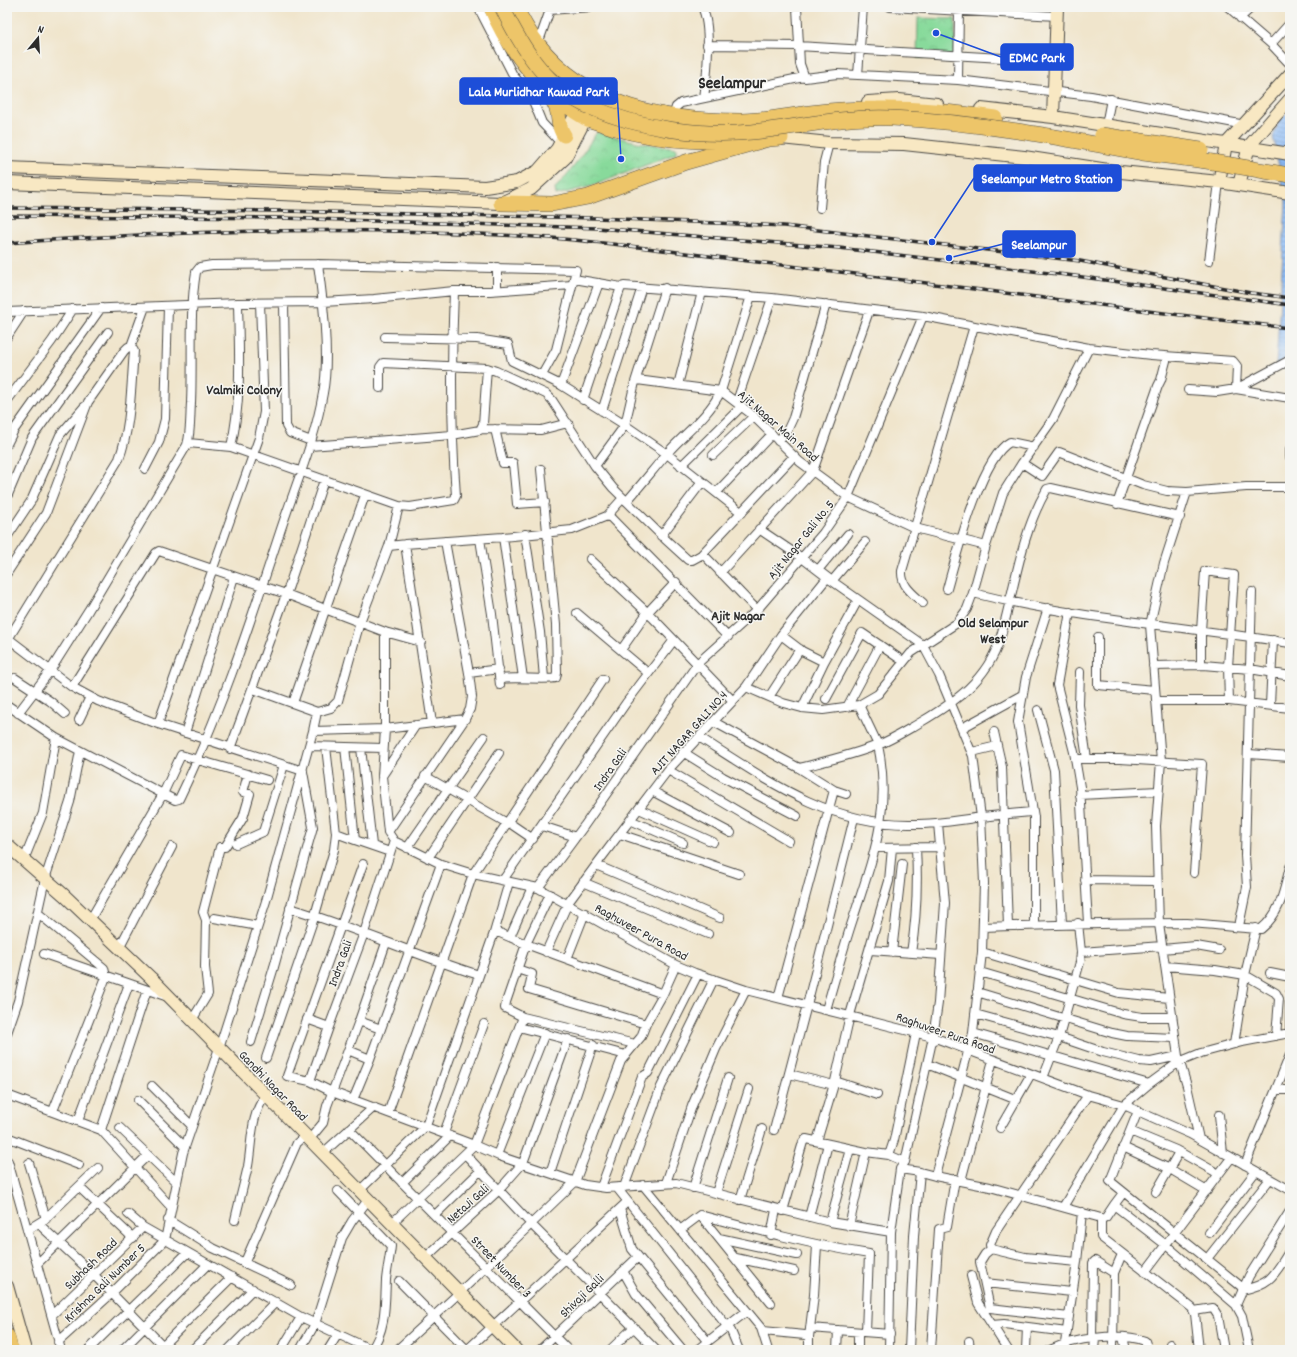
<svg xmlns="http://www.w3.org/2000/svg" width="1297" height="1357" font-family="Dekko,sans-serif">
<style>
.park{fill:url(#park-crowns);stroke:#5a8263}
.water{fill:url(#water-rules);stroke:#5a7290}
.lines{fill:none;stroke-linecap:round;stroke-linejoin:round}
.street-casing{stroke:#494743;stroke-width:10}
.secondary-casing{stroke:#494743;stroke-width:14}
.highway-casing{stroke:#494743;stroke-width:16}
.street{stroke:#fff;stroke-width:8}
.secondary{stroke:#f8e8c3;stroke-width:12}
.highway{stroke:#edc569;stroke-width:15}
.rail-casing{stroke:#2b2b2b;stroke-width:3.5}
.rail{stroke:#f6f6f2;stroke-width:2;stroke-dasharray:6;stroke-linecap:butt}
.highway-bridge-casing{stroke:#494743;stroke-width:16;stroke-linecap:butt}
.highway-bridge{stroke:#edc569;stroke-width:15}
.labels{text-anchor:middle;stroke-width:3;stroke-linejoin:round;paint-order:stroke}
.street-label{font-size:13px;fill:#2b2b2b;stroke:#f6f6f2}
.neighbourhood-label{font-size:14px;font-weight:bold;fill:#2b2b2b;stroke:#f6f6f2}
.district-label{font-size:17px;font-weight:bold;fill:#2b2b2b;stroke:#f6f6f2}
.leader{fill:none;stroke:#1d4ed8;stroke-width:1.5}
.callout-dot{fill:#1d4ed8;stroke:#f6f6f2;stroke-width:1.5}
.callout{fill:#1d4ed8;stroke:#1d4ed8;stroke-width:1.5}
.callout-label{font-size:14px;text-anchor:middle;font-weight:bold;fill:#fff}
</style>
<defs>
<pattern id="park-crowns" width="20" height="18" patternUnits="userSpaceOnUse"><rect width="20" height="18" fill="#88da9b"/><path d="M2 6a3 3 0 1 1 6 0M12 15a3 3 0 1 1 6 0" fill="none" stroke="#76bb86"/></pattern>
<pattern id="water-rules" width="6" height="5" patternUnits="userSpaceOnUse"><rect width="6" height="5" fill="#8abaf6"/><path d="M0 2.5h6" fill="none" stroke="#7197c7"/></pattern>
</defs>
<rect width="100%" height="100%" fill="#f6f6f2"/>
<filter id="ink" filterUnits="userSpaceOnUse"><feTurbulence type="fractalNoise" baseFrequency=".025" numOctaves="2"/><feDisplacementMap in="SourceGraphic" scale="8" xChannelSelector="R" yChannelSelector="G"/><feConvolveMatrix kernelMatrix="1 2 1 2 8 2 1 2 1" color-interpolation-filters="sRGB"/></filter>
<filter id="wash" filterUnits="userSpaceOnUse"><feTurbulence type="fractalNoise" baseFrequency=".012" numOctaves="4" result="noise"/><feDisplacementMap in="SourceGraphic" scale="16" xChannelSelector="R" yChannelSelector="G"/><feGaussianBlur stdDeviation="0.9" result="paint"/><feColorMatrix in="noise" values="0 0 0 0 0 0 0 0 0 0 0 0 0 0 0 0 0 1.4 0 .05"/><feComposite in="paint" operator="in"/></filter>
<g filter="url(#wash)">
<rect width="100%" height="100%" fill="#f0e5cc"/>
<path class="park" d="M918,18L955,19V58H917Z
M597,132L636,142L677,148V153L592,186L556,195L555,189L575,165Z"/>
<path class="water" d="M1290,109V370L1276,366L1286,202L1273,137L1278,123Z"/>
</g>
<g filter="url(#ink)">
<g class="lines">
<g class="street-casing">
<path id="street" d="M478,7L513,75L531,96L542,123L560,142
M702,7C712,27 707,76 704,98
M797,7L800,64L805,78L837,74L858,75L958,80L1091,96L1245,125
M890,7L1057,16
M1228,7L1271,44L1288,62
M549,10L592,7
M1240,18L1252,7
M538,44L551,7
M1271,44L1290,23
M707,45L798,46L1054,61
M858,75L863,7
M958,80L959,8
M673,117L676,107L681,103L804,77
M1106,125L1111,99
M820,208L824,162L829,143
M1209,261L1219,182
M574,279L621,287
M497,290V267
M284,303L286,426L290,433L311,441
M7,312L238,303L323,302L374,299L454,291H490L572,285
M7,337L24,311
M385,337L477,339L508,344L512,361L561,385L625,425L667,454L742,513
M637,380L721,391L750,413L800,462L848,497L915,528L986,546
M561,385L599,283
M678,385L702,292
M380,388V367L383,363L487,368L496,371L546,394L552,400L595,466L613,488L665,539L688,560H692L703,554L757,610
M1188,390L1217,392L1236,389L1290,360
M583,400L621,287L624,286L772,298L923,316L1089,348L1151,355L1233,361L1237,366L1236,389L1290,398
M7,401L52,341L73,309
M737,401L772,298
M602,411L642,287
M481,429L541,430L568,423
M495,429L503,463H513L517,504L545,502
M778,441L787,431L793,418L826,304
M188,443L231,447L399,506L410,507L454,500L456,496C451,427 451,359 454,291
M7,444L14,430L101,308
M310,446L452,435L480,430L483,424L487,368
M231,447C242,399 239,352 238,303
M1290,449V457
M713,455L754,416
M1022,463L1053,419L1089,348
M595,466L625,425L635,382L665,288
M681,466L742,406
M145,469L159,442L165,419L168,306
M324,480L289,586L253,686L256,690L317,712L331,708L338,701L360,622L389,546L399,506
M717,492L772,434
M1187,492L1164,563L1150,625L1161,761L1156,826L1159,924L1178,1056L1187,1086L1199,1139
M7,497L32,438L108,332
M627,501C642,484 656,466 671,449C689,430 709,415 721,391L751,296
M1117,504L1158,386L1161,380L1167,357
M607,516L611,518L728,637
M759,529L802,558L832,581L923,645L939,675L973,756L981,817L984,883L982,952L973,1033L935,1176L990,1187L1101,1218V1237L1192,1308L1195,1314L1199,1350
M525,534L540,632L544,678
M661,536L702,482
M7,537L31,501L60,435L84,407
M503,537L523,678
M480,539L492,614L500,685
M445,541L469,673L472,697L470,709L465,719L388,832L394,841L441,864L473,874L538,888L676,965L695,973L746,990L933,1037L1088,1095L1124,1105L1190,1134L1290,1190
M389,546L407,544
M702,554L794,456
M590,559L652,617L733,701
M818,570L848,534
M7,573L46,513L88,402L124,351L128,347L131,346
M720,573L813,471L869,311
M832,581L865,542
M947,589C956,557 981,457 1010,442L1034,447
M973,593C1077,619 1184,626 1290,643
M923,603C913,594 901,586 902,571L974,326
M1070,612L1057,685L1074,752L1080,787L1088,923
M577,613L648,673
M385,632V729L382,776L388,832
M781,635L802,651L824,662
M1098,637V685L1155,690
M9,639L72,687L98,701L158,724L303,771
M7,641L119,459C131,428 131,385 134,351L131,346L145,307
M621,650L647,613L676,582
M1201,665V631L1205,571L1234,575L1228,667L1229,701
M1153,666L1203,665L1250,669L1290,676
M1080,672L1079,705L1087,759
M469,673L499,669
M15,678L50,701L65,714
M500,679C511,677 550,680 556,678L557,673L556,625L541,469
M72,687L156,553L159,551L286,594L385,632L421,642
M746,687L783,703L802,708L823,710L859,705L878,694L911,653L957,623L967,609L973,593L986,546L1003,493L1022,463L1042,476L1059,452L1143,485L1167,491L1187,492L1246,487H1290
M769,697L800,649
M826,699L862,633L903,661
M1156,701H1229L1290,708
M293,703L365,495
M7,705L56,738L163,794L175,800L179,799C221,713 251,620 281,529C296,484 315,440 323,393C330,357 323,301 318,264
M1270,705L1273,640
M847,707L880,645
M802,708L824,662L858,600
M1038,710L1054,770L1062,924
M18,713L50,671L88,611L187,445C191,432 190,416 191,403C193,359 189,314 196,272L200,267L212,265L318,264L576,270L556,350L542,375
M79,720L90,697
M714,722L799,768L834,790L846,794
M432,723L405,544L503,537L572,530L607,516L623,498
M158,724L259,438L264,412L260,303
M962,728L1022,695
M313,731L317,712
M994,732L1002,767L1008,926
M185,733L234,577
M699,737C767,780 826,824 909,824C934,825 958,820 982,817C999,815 1016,813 1033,812
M309,746L383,748
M345,747L355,840L390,852
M361,748L372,845
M230,749L253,686
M683,752L723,777L797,816
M972,752L997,746
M1249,754L1290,757
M1075,759H1120L1202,764L1194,873
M799,768C826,761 853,755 878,745C893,739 907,730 921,722C955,702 987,680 1000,639C1015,589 1020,535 1047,489L1051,488L1180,517
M668,770L789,841
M382,776L416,725
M425,776L507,823
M652,791L731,833
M1080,795L1158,791
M639,809L713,842
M630,820L683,843
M508,822L533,839
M542,826L576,837
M336,833L355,840
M620,834L739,874
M236,844L263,832L284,765
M407,848L484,737
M875,848L941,847
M428,858L499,753
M24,860L43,813L56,738
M363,864L287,1076L310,1081L332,1092L474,1145L523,1017
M596,865L720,918
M503,880L626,703L674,640
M1085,880L1156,881
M583,882L708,934
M538,888L584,826L698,663L757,610L823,533L848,497L923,316
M550,894L526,944L506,1002L505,1008L523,1017L635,1044L641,1037L646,1024L663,994
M290,908C354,927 415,955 479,975
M38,913L104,968L106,977L53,1111
M214,918L258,926
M90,920L163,794L181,755L267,780
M1034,926V817L1018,722L1026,677L1048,608
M1239,926L1247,887L1245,855L1252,592
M983,927C1051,925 1119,923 1187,923C1212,924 1236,928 1261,929C1281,913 1284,890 1290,867
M494,933L509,882
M510,937L532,887
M119,948L172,847
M1162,949L1196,946L1219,950
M870,950L941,955
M546,952L568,903L596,865L668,770L746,687L781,635L827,578
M892,952L902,864
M982,952L1119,993L1169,998
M1081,952L1162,946
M911,953C917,917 918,884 916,847
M44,954L168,997
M567,959L585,913
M1165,966L1215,970L1245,975L1276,993L1279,999L1276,1036
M517,969L532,974L529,989L646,1024
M980,972L1123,1014L1142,1017H1172
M1270,973L1290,977
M977,992L1112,1033L1127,1036L1175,1038
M778,998L834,790
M826,1010C835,979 843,949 853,919C873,857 892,811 878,745L859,705
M975,1014L1059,1037L1103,1052L1139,1061L1151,1062L1178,1056
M307,1019L329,1027L364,933L394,841
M192,1020L208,994L205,967L206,920L203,912L220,847H225L243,818L250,794L243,792L248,774
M519,1027L626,1055
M381,1029L359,1021L386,943
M7,1033L18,1001L45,879L70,802L80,751
M973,1033L1149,1084
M251,1042L274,967L313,827L303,772
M1234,1044L1245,975L1256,928
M348,1050L370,1059L441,864
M266,1058L315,915L334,850L336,833L326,747
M927,1064L1017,1100
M789,1074L834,1085
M1043,1078L1059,1037L1080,962L1081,952L1078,923
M310,1081L329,1027
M152,1086L192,1126
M1276,1090H1290
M7,1095L101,1130L171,1207
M877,1095L835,1081L850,1015L889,881L892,848
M138,1100L185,1147
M353,1100L370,1059
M1138,1111L1110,1181L1243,1288
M388,1113L473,874L603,679
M1219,1115L1223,1153
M78,1121L129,984
M120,1128L177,1183
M1000,1128L1031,1074
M349,1129L568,1350
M101,1130L147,990
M774,1130L807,1005L854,818
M1130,1131L1176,1150L1219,1174
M444,1133L484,1024
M7,1137L79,1165
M309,1140L323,1123L327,1106L359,1021
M817,1141L835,1081
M1123,1147L1170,1169L1207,1191
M322,1154L374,1107
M466,1155L531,1224L656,1350
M497,1155L545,1033
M889,1155L894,1140L916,1033
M8,1161L61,1350
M29,1163L46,1219
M1245,1165L1290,1055
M900,1169L920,1172L935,1176
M550,1173L593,1045
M961,1181L993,1060
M402,1183L450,1136
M666,1183L692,1106L716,1049L746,990
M643,1185L761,1328L768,1350
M79,1187L133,1238
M601,1187L642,1077L648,1073L698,974
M624,1187L661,1087L714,979
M617,1188L731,1331L739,1350
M693,1188L728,1078
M338,1191L391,1246C390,1257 387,1269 386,1280C385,1304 386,1330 371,1350
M359,1191L426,1126L494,933H500L526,944L663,994L676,965
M1156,1192L1179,1152
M716,1193L749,1089
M1123,1193L1114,1205L1166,1245L1236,1305L1242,1316L1249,1350
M740,1200L762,1129
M1063,1207L1124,1105L1149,1084L1179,1062L1201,1053L1242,1042L1290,1033V993
M620,1209L632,1249L708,1342
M783,1211L803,1142L806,1139L866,1152L889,1155L905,1162L933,1037L938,1003L945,903L938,823
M128,1214L143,1227L301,1317L372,1350
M435,1215L481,1170
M700,1215L771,1303
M809,1217L828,1144
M1102,1219L1106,1217L1114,1205
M168,1220L213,1248L291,1285
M235,1220C239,1202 244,1184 248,1166C252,1145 250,1113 266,1096
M830,1222L850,1149
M391,1224L474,1145L499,1156L585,1185L606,1188L676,1183L830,1222L891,1232
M849,1226L866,1152
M43,1228L94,1275L167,1350
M27,1230L45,1219L98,1168
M680,1230L700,1215C756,1230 812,1245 869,1254L866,1332
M1209,1233L1256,1171
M771,1235L776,1210
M719,1238L797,1255
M991,1249L990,1245L996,1231L1088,1095
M991,1249L985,1254L980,1262L990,1308L1069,1317
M991,1249L1025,1257L1077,1262
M1210,1255L1270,1179
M425,1258L500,1189L523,1163L568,1039
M736,1258L794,1271
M37,1264L148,1155
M244,1264L297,1143L305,1136
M623,1271L636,1294L683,1350
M1145,1272L1231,1158
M971,1276L978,1303L1008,1350
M399,1281L467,1350
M985,1283L1072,1292
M1242,1290C1272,1284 1274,1275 1290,1250
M1236,1305L1249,1276L1290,1211
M1194,1311L1213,1308L1218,1316L1224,1350
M52,1315L143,1227
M992,1325L1004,1324L1067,1332
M810,1328L890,1334
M763,1331L805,1335L809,1337V1350
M809,1337L814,1295L817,1245
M1123,1337L1126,1350
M1092,1339L1093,1263L1095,1261L1114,1273
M969,1341L970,1350
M58,1342L111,1294L165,1240L183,1153L219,1048L266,901L313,731L385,729L465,719
M1170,1344L1171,1350
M88,1350L187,1253
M122,1350L208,1264
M158,1350L232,1277
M192,1350L253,1289
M228,1350L276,1302
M281,1350L301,1317
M300,1350L315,1324L342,1238L352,1221L368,1200
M328,1350L338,1334
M397,1350L459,1293L575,1182L621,1061L635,1044
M467,1350L627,1202
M540,1350L638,1257
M610,1350L634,1327
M697,1350L747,1311
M837,1350L838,1330
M858,1350V1332
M889,1350L891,1232L900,1169L905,1162
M909,1350L914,1236L920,1172
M931,1350L939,1229L947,1227L955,1179
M1026,1350L1027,1327
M1050,1350C1074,1338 1119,1332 1145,1341L1148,1350
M1064,1350L1077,1262L1082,1212
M1094,1350L1095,1339
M1113,1350L1114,1273L1122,1254"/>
</g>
<g class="secondary-casing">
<path id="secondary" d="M868,102L899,100L937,104
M981,109L1053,117L1290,154
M1053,117L1057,7
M781,138L829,143L904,144L1024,157L1121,172L1219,182L1290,193
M7,168L485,187L517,182L538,171L557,149L589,89
M1219,182L1226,144L1290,74
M7,183L501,203L531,189L565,158L599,93
M1239,185L1249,146L1290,99
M7,845L64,895L151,978L516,1350
M7,1286L25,1350"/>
</g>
<g class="highway-casing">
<path id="highway" d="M491,7C498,26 510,45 522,61C532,75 551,92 557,109C560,118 557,126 564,135
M515,7C522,19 528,32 537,43C587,108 665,121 741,121C765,121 787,116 810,113C832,110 855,109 877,109C916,108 956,113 995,118
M540,83C555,96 569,109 586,118C594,122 604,124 612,127C667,144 724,143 781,138
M501,203L552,204L588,197L686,162L768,139
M7,1336L11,1350"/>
</g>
<use href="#street" class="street"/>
<use href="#secondary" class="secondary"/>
<use href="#highway" class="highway"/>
<g class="rail-casing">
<path id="rail" d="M7,208L281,211L596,218L784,226L1080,261L1251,293L1290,298
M7,216L281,218L597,228L839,248L1075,276L1290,305
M7,243C190,230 368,225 551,238C619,243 688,254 757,262C934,283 1112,308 1290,328"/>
</g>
<use href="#rail" class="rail"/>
<g class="highway-bridge-casing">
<path id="highway-bridge" d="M502,7C522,48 546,88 590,107C639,128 698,137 752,132C798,127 844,116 891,118C976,122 1059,137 1143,153C1164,156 1185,158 1206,161C1234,165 1262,171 1290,175
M1102,135L1201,150"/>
</g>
<use href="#highway-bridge" class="highway-bridge"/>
</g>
</g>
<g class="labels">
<g class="street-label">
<text transform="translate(779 425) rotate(41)" y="5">Ajit Nagar Main Road</text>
<text transform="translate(800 539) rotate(-51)" y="5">Ajit Nagar Gali No. 5</text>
<text transform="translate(688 732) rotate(-48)" y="5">AJIT NAGAR GALI NO.4</text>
<text transform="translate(609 769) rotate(-55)" y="5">Indra Gali</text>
<text transform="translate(642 931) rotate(29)" y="5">Raghuveer Pura Road</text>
<text transform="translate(339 963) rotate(-70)" y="5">Indra Gali</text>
<text transform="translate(946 1032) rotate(19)" y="5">Raghuveer Pura Road</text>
<text transform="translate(274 1085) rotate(46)" y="5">Gandhi Nagar Road</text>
<text transform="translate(467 1203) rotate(-42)" y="5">NetaJi Gali</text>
<text transform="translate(90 1263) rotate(-44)" y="5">Subhash Road</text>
<text transform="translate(502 1266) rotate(46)" y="5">Street Number 3</text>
<text transform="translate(104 1282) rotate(-44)" y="5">Krishna Gali Number 5</text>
<text transform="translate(581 1295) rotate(-44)" y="5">Shivaji Galli</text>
</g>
<g class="neighbourhood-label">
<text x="244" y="394">Valmiki Colony</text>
<text x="738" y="620">Ajit Nagar</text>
<text x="993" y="627">Old Selampur<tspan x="993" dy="16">West</tspan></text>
</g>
<g class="district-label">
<text x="732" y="88">Seelampur</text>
</g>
</g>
<path class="leader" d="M936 33L1001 57M621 159L617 91M932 242L974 178M949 258L1003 244"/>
<g class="callout-dot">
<circle cx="936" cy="33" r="4"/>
<circle cx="621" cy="159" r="4"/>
<circle cx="932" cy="242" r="4"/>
<circle cx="949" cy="258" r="4"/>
</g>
<g class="callout">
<rect x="1001" y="44" width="72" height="26" rx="4"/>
<rect x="460" y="78" width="157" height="26" rx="4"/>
<rect x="974" y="165" width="147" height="26" rx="4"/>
<rect x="1003" y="231" width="72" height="26" rx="4"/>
</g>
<g class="callout-label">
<text x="1037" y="62">EDMC Park</text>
<text x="539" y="96">Lala Murlidhar Kawad Park</text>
<text x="1047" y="183">Seelampur Metro Station</text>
<text x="1039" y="249">Seelampur</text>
</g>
<rect width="1297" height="1357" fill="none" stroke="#f6f6f2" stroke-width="24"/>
<g transform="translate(38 38) rotate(18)" stroke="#f6f6f2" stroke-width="3" paint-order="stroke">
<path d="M0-3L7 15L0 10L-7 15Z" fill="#2b2b2b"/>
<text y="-6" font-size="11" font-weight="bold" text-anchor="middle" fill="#2b2b2b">N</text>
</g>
</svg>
